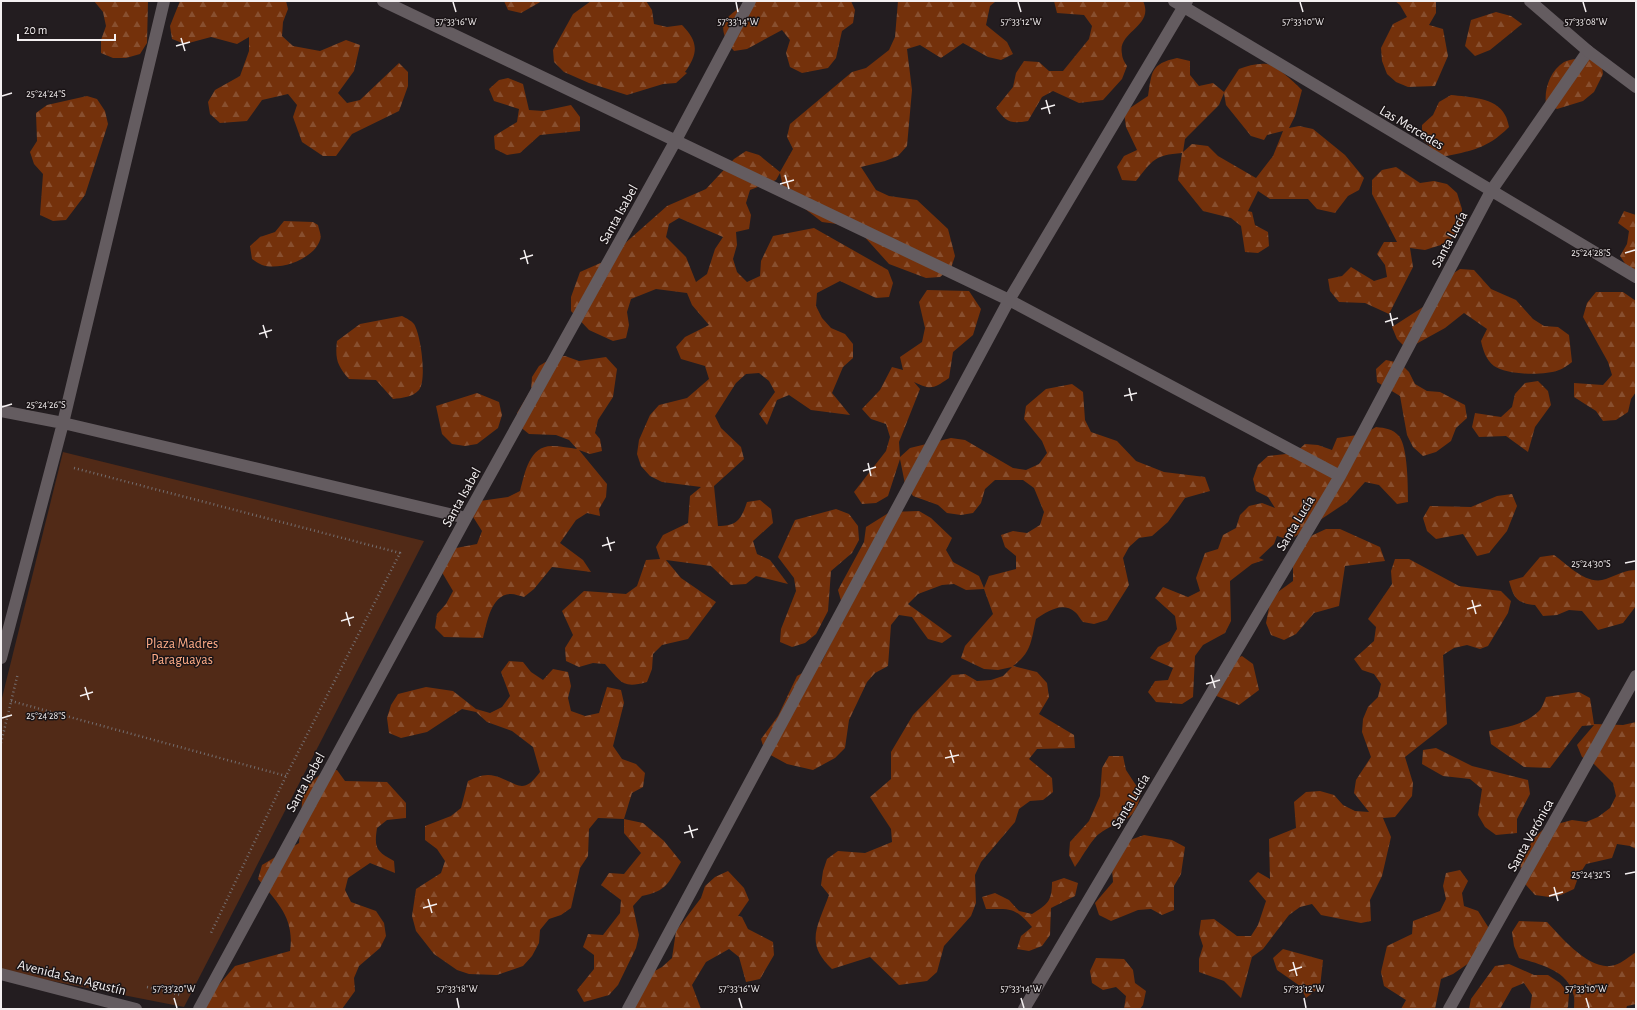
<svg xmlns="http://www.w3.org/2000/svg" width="1637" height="1010" font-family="'Alegreya Sans',sans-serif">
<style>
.forest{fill:url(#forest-firs);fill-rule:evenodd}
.park{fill:#512a17}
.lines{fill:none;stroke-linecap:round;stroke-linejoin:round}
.path{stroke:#746f71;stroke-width:2.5;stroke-dasharray:1 3;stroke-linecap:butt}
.street{stroke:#645c60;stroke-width:12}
.secondary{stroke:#645c60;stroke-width:12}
.ticks{fill:none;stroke:#f4f0f1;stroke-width:1.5}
.labels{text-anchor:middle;stroke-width:3;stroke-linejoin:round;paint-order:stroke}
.street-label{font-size:14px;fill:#f4f0f1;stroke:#1a1416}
.park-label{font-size:14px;fill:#feac87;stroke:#1a1416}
.ticks-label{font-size:10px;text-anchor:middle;fill:#f4f0f1;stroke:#1a1416;stroke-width:3;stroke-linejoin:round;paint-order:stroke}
</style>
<defs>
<pattern id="forest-firs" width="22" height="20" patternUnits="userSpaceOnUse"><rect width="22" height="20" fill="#74310b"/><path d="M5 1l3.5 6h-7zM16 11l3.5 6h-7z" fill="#884f2f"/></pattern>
</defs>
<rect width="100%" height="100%" fill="#231d20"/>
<path class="forest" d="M94,1H148L147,43L140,54L126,58H113L101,53V40L106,26L103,12Z
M180,1H286L288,9L283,22L282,36L293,46L320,51L346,40L360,45L354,71L338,93L347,103L360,100L399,63L408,72V86L399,111L352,134L336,156H323L302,142L293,117L297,105L288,94L262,100L247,121L220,123L210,114L208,102L215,90L240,76L249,51V37L237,44L211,37L185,44L172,39L170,26Z
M504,1H542L521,13L508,10Z
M591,1H646L652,10L654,24L667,27L682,25C698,41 699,53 685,72L687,73L676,83L663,84L627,95L589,83L564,72L554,62L553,50L573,14Z
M750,1H851L855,10L853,23L842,31L836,58L828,68L802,73L790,67L786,53L790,40L782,30L747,49L734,51C712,24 727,16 750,1Z
M898,1H996L990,6L986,25L1007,42L1013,54L1001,60L988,57L963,43L941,58L920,45L907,49L912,90L907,146L898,156L885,161L861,167L876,190L889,196L917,200L948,229L955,256L951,268L940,277L926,278L889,264L862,234L837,224L822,222L791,198L783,187L780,173L776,180L750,190L746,203L751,215L749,229L736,232L737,245L733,259L737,272L747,282L760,276L761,261L773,236L814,228L888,270L893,283L889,297L876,298L840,281L817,293L816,306L822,318L831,328L845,334L853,344V358L843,367L832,393L850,415L811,410L789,395L777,400L767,425L759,414L775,392L769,381L759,373L746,374L736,383L715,416L721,428L741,447L744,459L714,486L718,526C737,526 741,520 747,502L760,500L771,509L773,523L753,541L757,554L770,560L788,584L756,576L746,584L731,585L711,566L666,560L681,578L716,602L688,639L662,645L653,654L652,669L647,682C622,689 621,682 605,664L593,663L579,667L566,661L565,648L573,635L562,611L584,591L626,594L637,586L646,560L660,559L656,547L663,535L688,523L690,496L701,487L662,482L650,476L641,466L637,454L639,440L650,415L659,405L687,398L709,379L705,366L681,359L676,347L685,337L709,325L692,305L687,293L656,289L631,299L627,312L629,325L626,338L613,341L589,330L571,311V297L580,272L605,261L667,206L706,189L734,159L746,151L759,155L780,172L793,149L787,137L790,124L852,72L866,68L889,50L895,37ZM679,218L723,237L715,249L707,274L696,282L686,257L666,237L669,224Z
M1054,1H1143C1155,27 1117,31 1122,54C1122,58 1125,63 1127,66L1122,79L1103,100L1079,103L1053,91L1042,97L1028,121C1010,124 1006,122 996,108L1013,87L1016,73L1024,61L1039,62L1049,71H1063L1089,39L1092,26L1084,15L1057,13Z
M1395,1H1436V13L1429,25L1443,29L1448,56L1435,86L1408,87L1396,82L1387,74L1382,61L1381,48L1393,24L1407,17L1400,5Z
M1496,12L1511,16L1522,24L1490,50L1475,56L1465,46L1471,20Z
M1592,57L1602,67L1603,74L1594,92L1583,101L1557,109L1546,104C1544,89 1550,71 1564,62C1570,59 1585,58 1592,57Z
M1177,58L1190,61V75L1199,86L1213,83L1224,92L1239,69C1248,66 1257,63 1267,64C1276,65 1295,83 1302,90L1295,116L1289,128L1299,126L1313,129L1345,155L1364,178L1359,190L1348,196L1335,213L1317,209L1308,199H1270L1258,191L1248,211L1252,212L1255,225L1268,232L1269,246L1258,253L1245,252L1241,226L1231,218L1203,211L1178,180L1182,153C1154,155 1153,160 1136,181L1122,180L1117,167L1124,156L1137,150L1126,127L1124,112L1148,96C1152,72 1150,64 1177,58ZM1224,93L1226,105L1251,136L1264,140L1267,135L1283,131L1273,156L1256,178L1218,156L1208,146L1192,144L1183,152L1185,139L1219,105Z
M508,78L523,84L529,110L543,111L571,105L580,117V131L540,135L520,153L507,155L495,149L494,136L517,122L519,109L494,101L489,89L499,80Z
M1451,95C1468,97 1496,97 1505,115C1507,118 1508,123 1509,127C1487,149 1471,151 1441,157L1422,139V125L1433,115L1439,102Z
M87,96L97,99L105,111L108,124L85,195L66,220L53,221L40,215L43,174L34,164L30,152L37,141L36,113L47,105Z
M1396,167L1420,183L1434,181L1447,184L1457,193L1462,209V222L1456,235L1444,244L1425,250L1410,248L1413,267L1389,314L1365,303L1339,302L1330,291L1328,279L1342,276L1351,267L1374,281L1387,277L1385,265L1377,254L1384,242H1397L1372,194V180L1382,170Z
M1624,211L1636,215V280L1620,256L1627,244L1629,231L1618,223Z
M284,221L313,222L318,225C319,230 322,236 320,240C314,259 280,271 262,265C259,264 255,261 252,259L250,246L260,237L275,232Z
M1460,269L1474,270L1491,289L1516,300L1533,319L1544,326L1558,327L1569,335L1572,362C1568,365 1563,369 1559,370C1544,376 1507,375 1494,366C1486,360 1483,350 1481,341L1487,329L1464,313L1445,328L1407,349L1397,339L1392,327L1437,298L1449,276Z
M927,290L969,291L981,309L973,335L953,352L949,378C933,389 931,390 914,382L920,389L899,442L900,457L910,448L951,438L965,440L1013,468L1026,470L1039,464L1047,453L1042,441L1024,419L1026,406L1046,389L1072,384L1083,392L1085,420L1091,432L1117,441L1136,461L1164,472L1205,477L1210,491L1185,498L1168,522L1152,536L1139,538L1129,547L1123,558L1129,585L1107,620L1094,624L1083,622C1080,619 1078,614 1075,612C1062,601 1047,612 1036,619C1031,641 1032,652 1013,666L1037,672L1047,683L1049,697L1039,714L1074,735L1075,748L1037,749L1029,759L1052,778L1053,792L1043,800L1030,801L1019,809L1015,822L981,862L975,875L976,903L971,916L944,946L937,972L927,981L899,985L870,957L832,969C804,943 818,926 829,895L821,885L823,871L827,859L838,851L865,853L892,842L891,829L870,797L891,779V752L913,715L952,675L965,674L977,681L991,680L1003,676L1012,667L998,670L984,669L961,658L965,646L993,614L984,589L966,590L954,584L942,585L918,594L908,604L952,636L942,643L928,639L912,617L899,615L891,625L888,666L875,673L867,682L849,720L845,748L835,758L813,770L787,764L765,752L761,739L778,716L797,676L821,663L845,615L838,590L864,542L866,527L890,512L919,511L931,518L952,538L946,550L953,562L979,576L984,588L989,576L1016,569V556L1005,547L1001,535L1013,531L1027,533L1040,525L1044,512L1034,488L1023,480H995L985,489L981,503L973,513L961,515L947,513L938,505L913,496L905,484L900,459L888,496L876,503L862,504L854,492L886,451L890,437L886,424L871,419L862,409L880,390L892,367L903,370L900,357L922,342L925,328L919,302Z
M1596,292H1623L1636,301V392L1631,399L1628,412L1616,420L1603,421L1596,411L1574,397V383L1603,385L1612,375L1608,362L1583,317L1587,303Z
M402,316C406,318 412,321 414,324C421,335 427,380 419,390C413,397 402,398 393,399L376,380L349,379C337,365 335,359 337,341L360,324Z
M565,356L579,361L606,357L617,369L613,397L598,420L595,433L600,439L602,451L590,454L579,450L607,484L606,497L599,509L600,516L587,513L576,520L560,543L583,560L591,572L552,567L534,589L524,597C520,596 515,594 511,594C491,594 487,623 483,638L444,637L435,628L437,614L446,604L453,591L440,569L438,556L451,549L477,544L482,531L468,509L480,501L508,497L520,491C525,473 529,446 552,446C561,446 569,448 577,449L569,440L556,435L529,434L519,426L517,413L531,390L532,377L539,366L552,358Z
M1386,360L1400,363L1409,372L1415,384L1427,391L1440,392L1465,405L1467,418L1456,428L1451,441L1436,452L1423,456L1413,447L1407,435L1400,396L1377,382L1376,369Z
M1538,381L1548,391L1551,405L1535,427L1528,452L1506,436L1479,437L1472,427L1475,413L1501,417L1512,407L1515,394L1525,383Z
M477,393L499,402L502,415L498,428L477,444L465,446L452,444L442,434L436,406Z
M1376,427C1385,428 1393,429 1399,436C1408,447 1408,488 1408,502L1397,504L1379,485L1365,482L1347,502L1290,540L1277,536L1274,544L1259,558L1264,560L1252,564L1230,581L1231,621L1225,633L1203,645L1195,656L1193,697L1182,704L1156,702L1148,692L1155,681L1168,680L1173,668L1150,658L1158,647L1170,641L1177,629L1175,616L1155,598L1163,587L1188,597L1200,591L1196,578L1205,553L1218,549L1223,535L1236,528L1240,515L1249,506L1262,503L1275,508L1268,497L1256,491L1253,479L1258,465L1268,456L1295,453L1305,444L1318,445L1332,450L1337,438L1364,434Z
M1512,494L1517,506L1507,531L1489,553L1477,556L1463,534L1436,539L1427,531L1423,518L1430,506L1471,507L1497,496Z
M836,509L849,514L858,526L859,540L852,553L831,571L828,611L816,634L805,643L792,647L780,642L781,629L796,591L794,578L778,557L795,520Z
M1326,529H1340L1380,547L1385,561L1345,566L1339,606L1314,613L1296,634L1284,640L1271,635L1266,623L1271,597L1293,581V554L1313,535Z
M1554,555C1568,565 1587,586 1606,579C1616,575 1626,570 1636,570V606L1623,623L1598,630L1582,611L1569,610L1557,615L1543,616L1535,605C1517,603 1514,599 1509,581L1523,577L1540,557Z
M1395,559H1409L1459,586L1501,591L1511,601L1508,613L1488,646L1480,649L1467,645L1454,648L1443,655L1447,724L1405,757L1413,783L1412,796L1395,817L1383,818L1391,837L1382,876L1370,900L1371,921L1361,923L1321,915L1312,904L1300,907L1289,915L1263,949L1252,957L1241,998L1224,981L1199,972V959L1203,946L1199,934L1201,920L1214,919L1237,936H1251L1258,925L1266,901L1249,881L1258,872L1270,879L1269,839L1296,828L1294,802L1306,792L1320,791L1334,795L1343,805L1355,811L1369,812L1354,793L1356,780L1371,757L1362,732L1363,719L1368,707L1378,697L1381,684L1374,674L1362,670L1354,659L1374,641L1376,627L1368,619L1392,584L1391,571Z
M1242,656L1253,664L1259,690L1239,705L1214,695L1210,683L1229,662Z
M509,661L523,662L531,672L543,680L553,669L568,672L571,686L568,698L571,711L585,716L599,713L607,687L621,690L624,703L613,746L622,759L636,764L645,773L643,787L632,793L624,819L643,823L664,841L681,862C668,883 667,891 642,896L633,906L639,935L636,948L618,985L609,995L584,1002L577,990L594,969V955L583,947L588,934L603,935L620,913L621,900L601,885L609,873L624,874L641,853L624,833V819L598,818L589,829L588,856L580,868L571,908L561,915L549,919L540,930L539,943L532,956L523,966L497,975L469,974L457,970L434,954L416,931L412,916L416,889L441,873L445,861L437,849L425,840V826L451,816L461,808L468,781C477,777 485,773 495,776C517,782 522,797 540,772L533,747L512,731L487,722L476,712L462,709L427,732L401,738L389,733L387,718L391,705L398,694L426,687L453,691L476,709L490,713L502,707L510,696L501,672Z
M1579,692L1590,698L1594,724L1623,725L1636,722V849L1630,846L1617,844L1612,858L1586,864L1579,875L1574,889L1561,895L1549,897L1535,895L1526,885L1521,873L1520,859L1536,836L1546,827L1572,820L1586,822L1598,817L1610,808L1616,796L1613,783L1593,763L1582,757L1577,745L1594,725L1582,726L1550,768L1524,767L1491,744L1489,731C1507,727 1526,724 1539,711C1542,708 1544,702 1546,697Z
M1436,748L1472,766L1528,780L1530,794L1517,819V833L1496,835L1485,827L1478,815L1482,789L1470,779L1443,776L1422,764L1423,750Z
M1109,756H1123L1126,770L1141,793C1134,826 1120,818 1099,834C1092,839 1081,859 1075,867L1069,855L1070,842L1089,821L1100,796L1102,768Z
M337,770L345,781L387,782L406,803V818L387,820L377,828C374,848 376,851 394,861L395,873L370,863L348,878L345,890L351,902L376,911L384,923L386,936L380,948L359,966L354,978L355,991L342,1009H198L235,966L290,951C295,918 277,902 258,879L262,865L299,843L303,789L323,772Z
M1144,835L1172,840L1185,847L1181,874L1174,886V910L1162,915L1151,909L1138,910L1111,921L1099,915L1095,903L1113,882L1111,855L1119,844Z
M1460,870L1468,881L1462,893L1464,906L1478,911L1492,933L1488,950L1453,974L1441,979L1435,1009H1401L1406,1000L1384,986L1381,972L1387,946L1412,934L1413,921L1440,911L1446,899L1443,886L1446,873Z
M728,871L744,888L749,900L738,916L742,917L748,929L773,942L774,955L760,979L746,982L739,957L729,949L706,962L692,985L701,1009H624L638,980L662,967L672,958L676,931L701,898L705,886L715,877Z
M1064,878L1078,883L1075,896L1051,908L1050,935L1042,946L1029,951L1017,949L1021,936L1032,927C1015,907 1011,909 986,909L982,897L995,893L1009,900L1019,911L1032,914C1048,904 1052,901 1052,882Z
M1519,921L1547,922C1561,937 1591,973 1615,965C1622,963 1630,956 1636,952V1004L1627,1006L1626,1009H1574C1574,1004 1575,998 1573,993C1567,970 1539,964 1519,958L1514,946L1512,932Z
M1283,949L1323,960L1320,987L1306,998L1300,986L1277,970L1273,958Z
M1096,958L1124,959L1133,970L1135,983L1146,991L1143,1005L1140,1009H1124L1126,996L1116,987L1103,990L1092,983L1090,971Z
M1509,964L1534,975H1548L1560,983L1569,994L1568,1007L1566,1009H1530L1532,995L1524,983L1512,988L1500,1009H1469L1471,999L1495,966Z"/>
<path class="park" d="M63,452L424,541L184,1007L1,971V702Z"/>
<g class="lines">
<path class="path" d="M74,468L400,553L286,776L210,935
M11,701L286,776
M1,743L18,673
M147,987L181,995"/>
<path class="street" d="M383,1L1009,300L1340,476
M1174,1L1636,277
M1,411L63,423L466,518
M1,658L63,423L164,1
M1,974L136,1009
M199,1009L466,518L676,140L750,1
M628,1009L1009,300L1187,1
M1024,1009L1340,476L1491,191L1588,51
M1449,1009L1636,676"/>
<path class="secondary" d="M1530,1L1588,51L1636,87"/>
</g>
<path class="ticks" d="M453,2L456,12M736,2L738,12M1018,2L1021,12M1300,2L1303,12M1583,2L1586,12M181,38L185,51M176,46L190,42M2,96L12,93M1046,100L1050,114M1041,109L1055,105M785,175L789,189M780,184L794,180M524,250L528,264M1625,253L1635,250M520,259L533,255M1390,313L1393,326M1385,322L1398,318M263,325L267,338M259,334L272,330M1129,388L1132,401M1124,396L1137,393M2,407L12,404M868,463L871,476M863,471L876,467M607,537L611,551M602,546L615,542M1625,563L1635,561M1472,600L1476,614M1467,609L1481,605M346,612L350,626M341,621L354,617M1211,675L1215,688M1206,684L1220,680M85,687L89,700M80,696L93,692M2,718L12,715M950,750L954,763M945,758L959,755M689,825L693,838M684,833L698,829M1625,874L1635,872M1554,887L1558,901M1549,896L1563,892M428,899L432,913M423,908L437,904M1293,962L1297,976M1289,971L1302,967M174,998L177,1008M457,998L459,1008M739,998L742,1008M1021,998L1024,1008M1304,998L1306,1008M1586,998L1589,1008"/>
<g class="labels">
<g class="street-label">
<text transform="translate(1412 127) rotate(31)" y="5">Las Mercedes</text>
<text transform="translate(618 214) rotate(-61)" y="5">Santa Isabel</text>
<text transform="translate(1449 239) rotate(-62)" y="5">Santa Lucía</text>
<text transform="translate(461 497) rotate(-61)" y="5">Santa Isabel</text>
<text transform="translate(1295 523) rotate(-59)" y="5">Santa Lucía</text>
<text transform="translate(305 782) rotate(-61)" y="5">Santa Isabel</text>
<text transform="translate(1130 801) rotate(-59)" y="5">Santa Lucía</text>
<text transform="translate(1530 835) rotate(-61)" y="5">Santa Verónica</text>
<text transform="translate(72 977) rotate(14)" y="5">Avenida San Agustín</text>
</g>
<g class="park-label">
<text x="182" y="648">Plaza Madres<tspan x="182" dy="16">Paraguayas</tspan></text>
</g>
</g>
<g class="ticks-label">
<text x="456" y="25">57°33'16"W</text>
<text x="738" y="25">57°33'14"W</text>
<text x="1021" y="25">57°33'12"W</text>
<text x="1303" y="25">57°33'10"W</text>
<text x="1586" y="25">57°33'08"W</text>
<text x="46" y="97">25°24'24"S</text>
<text x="1591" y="256">25°24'28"S</text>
<text x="46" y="408">25°24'26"S</text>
<text x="1591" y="567">25°24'30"S</text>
<text x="46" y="719">25°24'28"S</text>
<text x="1591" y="878">25°24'32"S</text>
<text x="174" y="992">57°33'20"W</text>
<text x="457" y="992">57°33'18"W</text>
<text x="739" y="992">57°33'16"W</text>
<text x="1021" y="992">57°33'14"W</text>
<text x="1304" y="992">57°33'12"W</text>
<text x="1586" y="992">57°33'10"W</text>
</g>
<rect width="1637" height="1010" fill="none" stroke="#f4f0f1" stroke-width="4"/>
<path d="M18 34v6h97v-6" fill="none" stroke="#f4f0f1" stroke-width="2"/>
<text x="24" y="34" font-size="12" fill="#f4f0f1" stroke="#1a1416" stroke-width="3" paint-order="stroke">20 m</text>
</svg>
